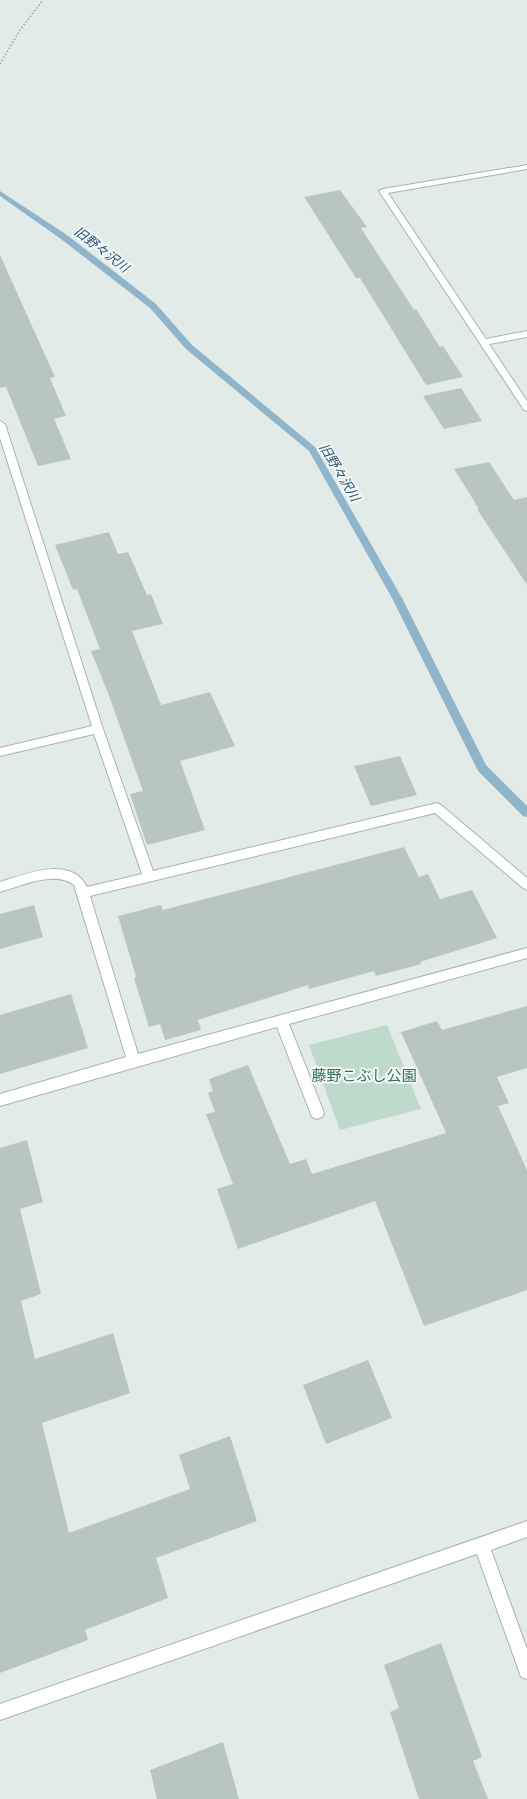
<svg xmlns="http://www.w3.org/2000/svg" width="527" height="1799" font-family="Signika,'Noto Sans JP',sans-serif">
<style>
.green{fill:#bedacc}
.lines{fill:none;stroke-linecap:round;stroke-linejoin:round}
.stream{fill:#90b5cb;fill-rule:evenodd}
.building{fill:#b8c6c3}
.minor-casing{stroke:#a6b3b1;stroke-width:2}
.path{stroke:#86aba8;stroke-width:1.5;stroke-dasharray:1.5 2;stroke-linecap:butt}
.minor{fill:#fff;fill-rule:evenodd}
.labels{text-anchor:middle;stroke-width:4;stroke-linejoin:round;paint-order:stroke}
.far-water-label{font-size:13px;font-style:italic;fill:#255370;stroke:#f3f8f7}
.park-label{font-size:15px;fill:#336d56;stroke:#f3f8f7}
</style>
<rect width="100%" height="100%" fill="#e3ebe9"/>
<path class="green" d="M387,1025L421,1109L340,1130L309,1045Z"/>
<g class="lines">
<path class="stream" d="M0,191L67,235L156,304L192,345L315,447L402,598L486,765L527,806V817L523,816L478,771L392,598L309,451L186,349L150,308L61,239L0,196Z"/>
</g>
<path class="building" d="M340,190L367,227L361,228L414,310L416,309L440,347L443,346L463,377L426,385L360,278H356L304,197Z
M0,255L55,377L50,378L66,416L54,419L71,459L38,466L6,387L0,388Z
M461,388L482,421L444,429L423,396Z
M489,462L514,500L527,497V585L477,509H479L454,469Z
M109,532L118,554L128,552L147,595L151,594L163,624L132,631L161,705L210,692L235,746L180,761L205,830L147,845L130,794L143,791L108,693L91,651L100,649L77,589L73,590L55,545Z
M400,756L417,795L371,806L354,766Z
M404,847L419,877L428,874L440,899L472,890L497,938L420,962L421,964L376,976L374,971L309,989L308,985L198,1020L201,1030L165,1040L160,1024L149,1027L134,978L136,977L118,916L161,905L163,910Z
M34,905L43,937L0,949V914Z
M71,994L88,1048L0,1074V1015Z
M527,1006V1068L497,1077L509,1103L498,1106L527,1170V1290L424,1326L375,1201L238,1249L217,1189L233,1184L206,1114L215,1112L208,1093L213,1091L209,1079L248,1065L290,1164L306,1159L312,1174L446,1133L401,1032L437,1021L442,1030Z
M27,1140L43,1202L20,1209L41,1294L21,1301L35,1359L113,1333L130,1393L42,1423L69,1533L190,1489L179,1455L230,1436L257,1521L156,1558L168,1598L85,1630L88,1640L0,1673V1148Z
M368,1360L392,1418L326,1444L303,1385Z
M441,1643L482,1757L473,1761L488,1799H419L390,1712L399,1708L384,1665Z
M223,1742L239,1799H157L150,1770Z"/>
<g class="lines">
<g class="minor-casing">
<path id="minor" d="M527,165V169L388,193L486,339L527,331V337L489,344L527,401V411L524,410L379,191L383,189Z
M0,421L5,424L103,729L153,871L437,803L441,805L527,878V890L523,888L435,813L90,896L138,1054L527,948V958L289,1024L324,1113L322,1117L317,1119L312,1117L277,1027L0,1106V1094L126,1057L74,885C55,870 21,886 0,892V882C26,874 71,855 87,887L142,874L94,734L0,756V748L92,726L0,438Z
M527,1521V1537L491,1550L527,1649V1679L521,1677L519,1671L477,1554L0,1720V1704Z"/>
</g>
<path class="path" d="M0,64L20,30L43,0"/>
<use href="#minor" class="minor"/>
</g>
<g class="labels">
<g class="far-water-label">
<text transform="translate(102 249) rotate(38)" y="5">旧野々沢川</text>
<text transform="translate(340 472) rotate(59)" y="5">旧野々沢川</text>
</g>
<g class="park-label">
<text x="364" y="1081">藤野こぶし公園</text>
</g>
</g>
</svg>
